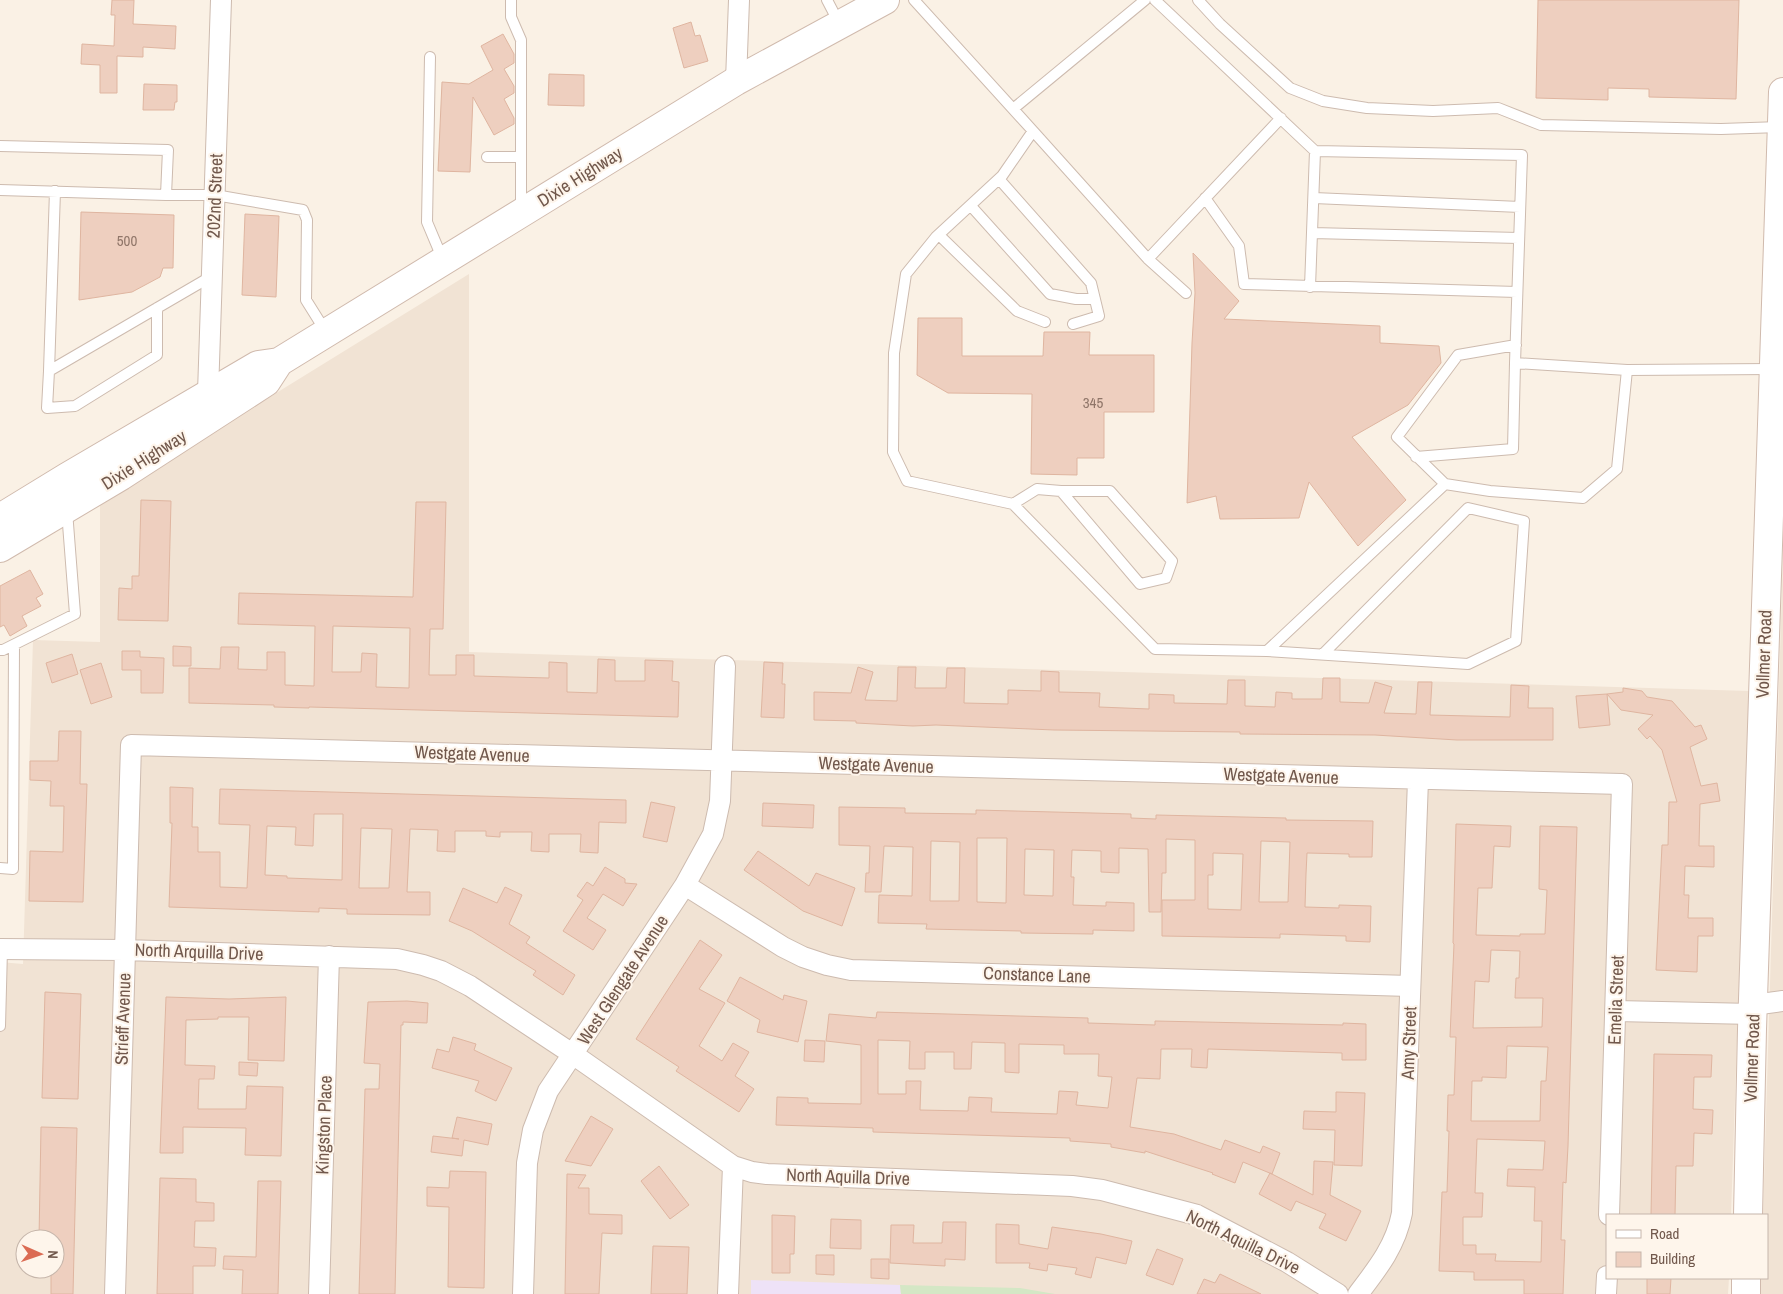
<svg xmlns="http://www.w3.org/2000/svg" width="1783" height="1294" font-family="'Archivo Narrow',sans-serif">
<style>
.residential{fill:#f1e3d4;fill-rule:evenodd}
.education{fill:#eee2f7}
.green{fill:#d4e7c5}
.building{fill:#eecfbf;stroke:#dfb5a0;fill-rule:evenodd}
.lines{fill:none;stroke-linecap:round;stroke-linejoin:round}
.lane-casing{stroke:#cdbbaf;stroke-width:12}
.street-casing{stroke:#cdbbaf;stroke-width:22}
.secondary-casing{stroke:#d0baad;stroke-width:30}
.lane{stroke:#fff;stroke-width:10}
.street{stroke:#fff;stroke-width:20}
.secondary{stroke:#fff;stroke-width:28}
.labels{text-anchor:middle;stroke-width:4;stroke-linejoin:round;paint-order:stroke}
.number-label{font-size:15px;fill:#907669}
.street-label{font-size:18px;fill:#71584c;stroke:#fef5eb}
</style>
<rect width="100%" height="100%" fill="#faf1e5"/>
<path class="residential" d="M469,274V652L1749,691L1731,1215H1607V1278H1729L1728,1294H0V962L23,964L33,640L100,642V502ZM25,1239H55V1269H25Z
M1783,554V1294H1760L1761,1278H1767V1215H1763Z"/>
<path class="education" d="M751,1280L900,1285L901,1294H751Z"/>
<path class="green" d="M900,1285L1020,1288L1055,1294H901Z"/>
<path class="building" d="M112,0H134L133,24L176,26L175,49L143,47V57L117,56V93H100V65L81,64L82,44L114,46L115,15H111Z
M1538,0H1739L1736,99L1649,97V89L1608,88V100L1536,98Z
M691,22L695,36L700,35L708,61L684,68L673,28Z
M503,34L514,54V63L504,69L514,86V93L504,99L514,118V124L494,135L473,97L470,172L438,171L442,82L469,84L493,70L481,46Z
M549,74L584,75V106L548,105Z
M144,84L177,85V102H175L174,110H143Z
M81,212L174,215L173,268H163L160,277L132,292L79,300Z
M245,214L279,216L276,297L242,295Z
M1193,253L1239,301L1224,319L1380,326V343L1439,346L1441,363L1408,405L1352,437L1406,500L1358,546L1309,482L1299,518L1220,519L1216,496L1187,503L1192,343L1195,293Z
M918,318H962V356H1043L1044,332H1090L1089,355H1154V412H1104V458H1077V475L1031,474L1032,394L948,393L917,375Z
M141,500L171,501L168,621L118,620L119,588L132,589V576H139Z
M416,502H446L443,629H430L429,675H456V655H474V676L549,678V662L567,663V692L597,693L598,659L615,660V681H645V660L673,661L672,681L679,682L678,717L309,707V708L274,707V705L189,703V668L220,669L221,647H239L238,669L267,670V652H285V685L314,686L315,626L238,624L239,593L413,597ZM333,626L410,628L409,688L376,687L377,654L362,653L361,672H332Z
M30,570L43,594L36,598L41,606L22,616L27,626L10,636L4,625L0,627V586Z
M173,646L191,647V666H173Z
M122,651H140V657L164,658L163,693H141V670H122Z
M72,654L78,674L52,683L46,663Z
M764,662L783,663L782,684H785L784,718L761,717Z
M101,663L112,697L91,704L80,670Z
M858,667L873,672L865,700L897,701L898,667H916L915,688H946L947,668H965L964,703L1008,704V690L1041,691V671L1059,672V692L1100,693L1099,707L1149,709V694L1174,695V703L1227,704L1228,680H1245V706L1275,707L1276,692L1292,693V699H1322L1323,678H1340V702L1369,703L1375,682L1392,687L1384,713L1416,714L1418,682H1432L1430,715L1510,717L1511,685L1529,686L1528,708H1553V740H1457L1375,735L1240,734V732L1054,730L936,725L913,726L856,723V721L814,720V692L851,693Z
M1623,688L1642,691L1647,697L1672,701L1695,727L1701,725L1707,739L1690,747L1701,786L1717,783L1720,801L1700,804L1699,846H1714V867L1685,866L1684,895H1689L1688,918H1713V936H1698L1697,972L1656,970L1662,845H1668L1669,802H1677L1662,750L1650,736L1647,739L1638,729L1653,715L1621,710L1607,694L1623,692Z
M1607,694L1610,725L1579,728L1576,696Z
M59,731H81L80,784H87L83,902L29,901L30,851L63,852L64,806H50L51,781L30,780V761H58Z
M170,787L193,788L192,827H198V852H220V887L247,888L250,825L219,824L220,789L626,800V823L599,822L598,853L580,852L581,834H549V852L531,851L532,832H500V837L486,836V831H455V852L437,851L438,830L410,829L407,892H430V915L347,914V909L319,908V912L169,907L172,823H170ZM314,814H343L342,880L287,878V876L265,875L267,826L296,827L295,845L313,846ZM361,828L392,829L389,888H359Z
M651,802L675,807L667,842L643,837Z
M763,803L814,805L813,828L762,826Z
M839,807L905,808V813L976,814V810L1131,814V818L1156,819V815L1286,818V820L1373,821L1372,857H1349V854L1307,853L1306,874L1305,907L1339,908V905L1371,906L1370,942L1346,941V936L1280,934V938L1162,936V900H1195V840L1166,839V873H1162L1161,912H1149L1148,849L1119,848V873L1101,872V851L1072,850L1071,877H1074L1073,905L1106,906V902L1134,903V931L1093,930V934L1021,933V931L926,929L927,924L878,923L879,895L912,896L913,847L884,846L881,892H865L866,873H869L870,846L839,845ZM977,838H1007L1006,903L977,902ZM931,841L960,842L959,901H930ZM1261,841L1290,842L1288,902H1259ZM1025,849L1054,850L1053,896L1024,895ZM1213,853L1243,854L1241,910L1208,909V875H1213Z
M1456,824L1511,826L1510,847L1494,846L1492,888H1478L1476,935L1520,936V934H1545L1547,890L1539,889L1540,826L1577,827L1568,1146L1566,1183L1563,1182L1561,1240H1565L1563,1294H1524V1280H1474V1272L1439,1271L1442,1192H1447L1449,1131H1447L1448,1095H1454L1456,1037H1450L1454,944L1453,943ZM1491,950L1520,951L1519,978H1516L1515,998H1543L1542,1027L1473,1028L1475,981L1489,982ZM1507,1046L1548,1047L1546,1081H1541L1540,1121H1471L1472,1081H1482V1077L1506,1078ZM1477,1139L1545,1141L1543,1170L1508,1169L1507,1186L1535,1187L1534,1221H1542L1541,1262L1495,1261L1496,1254H1476V1245H1463V1217H1482L1483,1193H1475Z
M758,851L809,886L816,873L855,888L842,926L803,911L744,870Z
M605,867L625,879V883L637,884L623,906L603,894L587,918L606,930L593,950L563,931L583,900L577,896L587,882L593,886Z
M505,887L522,895L509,924L530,937L526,943L575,975L563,995L533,975L536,971L472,931L449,921L463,888L497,903Z
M700,940L722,955L699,989L725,1003L699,1046L722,1061L733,1043L749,1052L735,1076L754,1089L739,1112L676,1071L679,1067L636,1039Z
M740,977L783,1000L784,995L807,1001L798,1042L757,1032L760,1020L727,1001Z
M45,992L81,994L78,1099L42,1098Z
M166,997L229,999L286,997L284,1061L248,1060L249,1017H218V1019L186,1020L185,1065L215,1066L214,1079H199L198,1109H246L247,1086L283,1087L281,1156L245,1155L246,1128L183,1127V1153H160Z
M407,1001L428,1003L427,1023L403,1022V1025H401L395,1294H359L365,1089H379L380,1064L364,1063L368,1002Z
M877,1012L1088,1018V1023L1155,1025V1021L1343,1025V1023L1366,1024V1060H1342V1053L1208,1049L1207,1068L1191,1067L1192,1049H1161L1160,1079L1137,1078L1130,1127L1174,1134L1221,1150L1225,1140L1260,1153L1263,1146L1280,1153L1272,1174L1243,1162L1235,1183L1212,1174L1213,1173L1145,1151V1153L1111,1147V1144L1070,1141V1138L873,1132V1128L776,1125L777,1097L808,1098V1103L861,1104V1045L826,1041L829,1014L876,1018ZM878,1040L910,1041L909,1069H925V1052H954V1069H971L972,1042L1005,1043V1072L1019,1073V1044L1064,1045V1054H1099L1098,1076L1112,1077L1108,1108L1076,1105L1078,1092L1059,1091L1057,1114L991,1112L992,1098L969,1097L968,1111L920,1110L921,1081H906V1094H878Z
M453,1037L476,1044L474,1050L512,1068L496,1101L475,1091L479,1081L432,1068L437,1049L449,1052Z
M805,1040L825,1041L824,1062L804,1061Z
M1654,1054L1712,1055L1711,1077H1694L1693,1109L1713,1110L1712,1134L1694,1133L1693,1166H1676L1675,1215H1651Z
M239,1062L258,1063L257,1076L239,1075Z
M1336,1092L1365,1093L1362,1166L1334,1165L1335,1130L1303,1129L1304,1111L1336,1112Z
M591,1116L613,1129L591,1166L565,1161Z
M457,1117L492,1124L488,1145L464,1140L462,1156L431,1152L433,1136L459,1139L452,1138Z
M41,1127L77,1128L73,1294H51V1269H55V1239H39Z
M1314,1161L1333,1162L1330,1195L1361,1211L1346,1241L1319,1228L1326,1214L1296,1201L1291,1211L1259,1194L1270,1173L1313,1195Z
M659,1166L689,1205L670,1219L641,1181Z
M450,1171L486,1172L484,1288L448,1287L449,1207L427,1206V1187L449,1188Z
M567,1174L586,1175L578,1188H589V1214L622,1215V1234L602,1233L599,1294H565Z
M160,1178L196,1179V1202L214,1203V1221H195L194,1247L216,1248L215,1266H193V1294H157Z
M258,1181H281L278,1294H242L243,1270L223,1269L224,1256L256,1257Z
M772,1215L795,1216L794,1254H790V1273H772Z
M831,1219L861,1220V1249L830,1248Z
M943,1222H966L965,1260L945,1259V1266L890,1263L891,1225H914L913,1243H942Z
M996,1224L1019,1225V1244L1048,1249L1052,1227L1101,1234L1132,1241L1126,1264L1096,1257L1091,1278L1075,1274L1077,1268L1048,1264L1047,1271L1029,1268L1030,1263H996Z
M653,1246L689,1247L687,1294H651Z
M1157,1249L1183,1259L1173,1285L1146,1275Z
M816,1255H834V1275L816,1274Z
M871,1259H889V1279L871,1278Z
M1220,1274L1261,1294H1197L1204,1279L1215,1283Z
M1647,1278H1671L1670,1294H1647Z"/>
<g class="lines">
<g class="lane-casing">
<path id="lane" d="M511,0V17L521,40V210
M827,0L839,23
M914,0L1033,131L1002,176L936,237L906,274L894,353L893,452L907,481L1013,504L1155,649L1267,651L1445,484L1490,491L1583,498L1617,469L1627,370L1772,369
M1155,0L1315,151L1522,155L1515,363L1627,370
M1198,0L1220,24L1290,88L1323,101L1367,108L1433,111L1498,108L1541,125L1721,129L1780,127
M430,57L427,222L443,260
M1013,109L1145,0
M1033,131L1148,259L1186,293
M0,146L168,150L166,195H215L303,210L307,220L306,300L326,332
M487,157H521
M999,179L1091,283L1099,316L1073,324
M0,190L166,195
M55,191L49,371L212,276
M1205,198L1239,246L1244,284L1517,292
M1314,198L1520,207
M971,206L1050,294L1076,299H1095
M1312,233L1519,238
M939,235L1017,311L1045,322
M1148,259L1281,118
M1310,287L1315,151
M49,371L47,408L75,406L157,355V308
M1416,457L1513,449L1515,363
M1445,484L1397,437L1458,355L1516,345
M1013,504L1037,489L1061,491H1110L1172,561L1166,578L1140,584L1061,491
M0,650H3L75,614L67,511
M1267,651L1468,664L1516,641L1524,521L1468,508L1323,654
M0,868L13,869L14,645
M0,1026L2,949"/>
</g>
<g class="street-casing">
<path id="street" d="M736,81L739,0
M208,393L221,0
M685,885L783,947L803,957L827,965L851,970L1410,986
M0,949L125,950L397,959L423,965L441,971L470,986L574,1055L733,1166L752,1172L767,1174L1072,1186L1102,1190L1197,1215L1287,1262L1338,1294
M1753,1005L1783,1001
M1616,1011L1753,1014
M115,1294L131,745L1622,784L1609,1215
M319,1294L329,956
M523,1294L527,1163L533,1130L548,1091L685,885L713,834L720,801L725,666
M728,1294L733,1166
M1358,1294C1378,1268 1396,1245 1402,1213L1418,780
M1606,1294L1607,1276"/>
</g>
<g class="secondary-casing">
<path id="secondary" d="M0,518L67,477L258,365L279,362L736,81L885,0
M0,548L121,476L266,382L279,362
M1748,1215L1752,1029L1783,92
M1746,1294V1278"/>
</g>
<use href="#lane" class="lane"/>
<use href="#street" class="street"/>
<use href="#secondary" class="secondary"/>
</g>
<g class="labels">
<g class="number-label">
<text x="127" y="246">500</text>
<text x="1093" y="408">345</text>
</g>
<g class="street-label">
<text transform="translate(580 177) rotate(-32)" y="6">Dixie Highway</text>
<text transform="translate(215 196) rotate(-88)" y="6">202nd Street</text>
<text transform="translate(144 460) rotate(-32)" y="6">Dixie Highway</text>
<text transform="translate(1764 654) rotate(-88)" y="6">Vollmer Road</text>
<text transform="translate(472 754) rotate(2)" y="6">Westgate Avenue</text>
<text transform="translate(876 765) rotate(2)" y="6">Westgate Avenue</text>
<text transform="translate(1281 776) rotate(2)" y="6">Westgate Avenue</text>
<text transform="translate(199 952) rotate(2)" y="6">North Arquilla Drive</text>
<text transform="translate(1037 975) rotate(2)" y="6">Constance Lane</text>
<text transform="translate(623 980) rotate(-57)" y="6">West Glengate Avenue</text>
<text transform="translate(1616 1000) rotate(-88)" y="6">Emelia Street</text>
<text transform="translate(123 1019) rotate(-88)" y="6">Strieff Avenue</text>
<text transform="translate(1409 1043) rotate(-88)" y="6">Amy Street</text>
<text transform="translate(1752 1058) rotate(-88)" y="6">Vollmer Road</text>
<text transform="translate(324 1125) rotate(-88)" y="6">Kingston Place</text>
<text transform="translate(848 1177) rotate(2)" y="6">North Aquilla Drive</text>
<text transform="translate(1243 1242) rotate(26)" y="6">North Aquilla Drive</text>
</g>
</g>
<rect x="1606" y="1214" width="162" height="65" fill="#fef5eb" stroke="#c6b6ab"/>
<rect x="1616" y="1230" width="25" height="8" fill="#ffffff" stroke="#c6b6ab"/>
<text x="1650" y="1239" font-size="15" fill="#71584c">Road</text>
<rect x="1616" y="1252" width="25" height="15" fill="#eecfbf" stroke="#c6b6ab"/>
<text x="1650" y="1264" font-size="15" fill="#71584c">Building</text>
<g transform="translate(40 1254) rotate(92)"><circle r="24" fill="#fef5eb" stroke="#c6b6ab"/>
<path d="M0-4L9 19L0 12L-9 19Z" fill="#db6b53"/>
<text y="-8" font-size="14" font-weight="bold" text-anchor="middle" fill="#71584c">N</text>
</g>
</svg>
